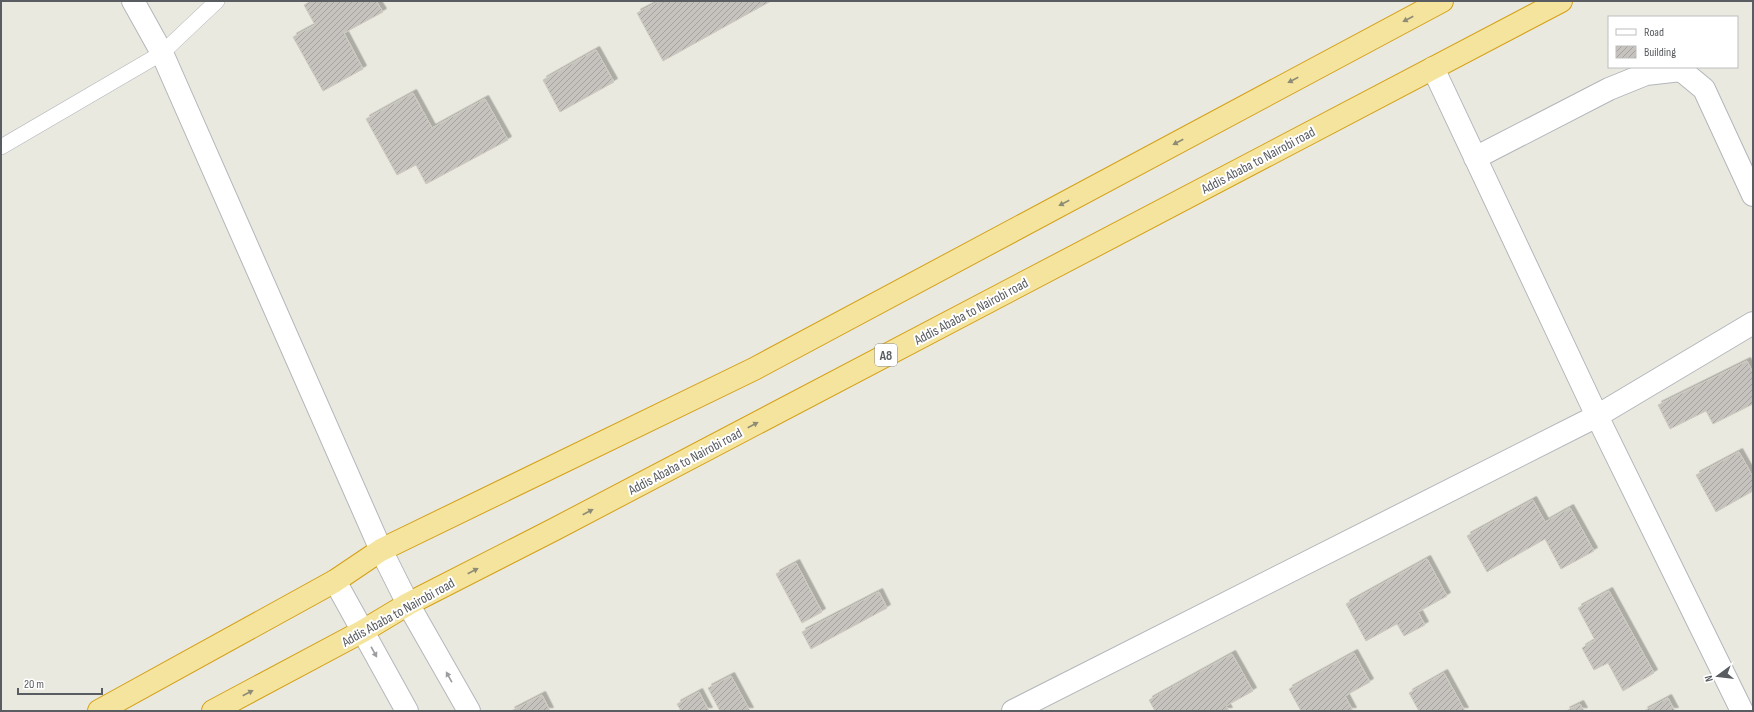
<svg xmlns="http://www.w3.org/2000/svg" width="1754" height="712" font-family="'Sofia Sans Condensed',sans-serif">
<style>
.building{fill:url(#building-hatch);stroke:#cecac0;filter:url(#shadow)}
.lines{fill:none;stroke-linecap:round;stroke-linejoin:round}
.service-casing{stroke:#b3b6ba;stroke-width:16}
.minor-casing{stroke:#b3b6ba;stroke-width:24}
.tertiary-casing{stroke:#b3b6ba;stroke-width:24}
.secondary-casing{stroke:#b4b7bc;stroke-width:24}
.trunk-casing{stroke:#d4a017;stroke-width:24}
.service{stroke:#fff;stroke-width:15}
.minor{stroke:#fff;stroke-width:22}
.tertiary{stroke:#fff;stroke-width:22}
.secondary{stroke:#fff;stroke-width:22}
.trunk{stroke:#f4e49e;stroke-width:22}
.oneway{fill:#8f8c76}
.oneway2{fill:#9b9da0}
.labels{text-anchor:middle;stroke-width:4;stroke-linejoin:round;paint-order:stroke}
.shield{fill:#fff;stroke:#8b8d90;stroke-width:1}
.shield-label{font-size:13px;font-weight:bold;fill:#595c60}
.street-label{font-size:14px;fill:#595c60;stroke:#fff}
</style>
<defs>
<pattern id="building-hatch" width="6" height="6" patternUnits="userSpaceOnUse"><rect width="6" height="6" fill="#c6c3be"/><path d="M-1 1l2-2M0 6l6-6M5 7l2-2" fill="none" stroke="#a4a29e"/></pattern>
<filter id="shadow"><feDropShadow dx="3.5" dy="-3.5" stdDeviation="0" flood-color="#0004"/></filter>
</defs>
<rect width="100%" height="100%" fill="#eae9e0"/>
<path class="building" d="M311,1H376L383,12L344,33L363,69L323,91L293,37L315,25L304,5Z
M660,1H771L663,61L637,13Z
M596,50L614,82L560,112L543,80Z
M413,93L432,128L485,99L508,140L426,184L416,165L397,175L366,119Z
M1747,361L1753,373V404L1713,424L1706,411L1670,429L1658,405Z
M1739,452L1753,477V491L1716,512L1696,475Z
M1533,500L1545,522L1570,508L1594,551L1561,569L1545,539L1487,572L1467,536Z
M1427,559L1447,596L1418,612L1425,625L1404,636L1397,624L1366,641L1346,604Z
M796,563L822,612L802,623L776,574Z
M1609,591L1654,673L1623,691L1608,663L1594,670L1582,648L1595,640L1578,608Z
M879,592L887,608L811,649L802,632Z
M1354,653L1370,682L1345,696L1353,711H1301L1289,689Z
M1232,654L1253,691L1226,706L1229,711H1155L1149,700Z
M1444,673L1465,711H1419L1409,693Z
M731,676L750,711H720L708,688Z
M699,692L709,711H681L677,704Z
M542,695L550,711H511Z
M1668,698L1675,711H1644Z
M1580,704L1584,711H1566Z"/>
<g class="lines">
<g class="service-casing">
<path id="service" d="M1,147L162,53L217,1"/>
</g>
<g class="minor-casing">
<path id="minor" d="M1433,68L1597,416L1742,711
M1475,158L1609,89L1646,74L1681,70L1704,89L1753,195
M1013,711L1597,416L1753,323"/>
</g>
<g class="tertiary-casing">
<path id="tertiary" d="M133,1L162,53L381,550"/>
</g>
<g class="secondary-casing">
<path id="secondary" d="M381,550L408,604L469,711
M335,581L407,711"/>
</g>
<g class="trunk-casing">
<path id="trunk" d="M99,711L335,581L381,550L754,369L1442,1
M213,711L363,631L408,604L555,529L1561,1"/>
</g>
<use href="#service" class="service"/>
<use href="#minor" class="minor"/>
<use href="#tertiary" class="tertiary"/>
<use href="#secondary" class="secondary"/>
<use href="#trunk" class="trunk"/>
</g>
<defs><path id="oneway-solid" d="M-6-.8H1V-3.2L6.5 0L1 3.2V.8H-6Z"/></defs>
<g class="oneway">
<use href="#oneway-solid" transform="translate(1408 19) rotate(152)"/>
<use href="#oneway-solid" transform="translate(1293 80) rotate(152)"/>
<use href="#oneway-solid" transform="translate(1178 142) rotate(152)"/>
<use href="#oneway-solid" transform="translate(1064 203) rotate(152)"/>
<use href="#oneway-solid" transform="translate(753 425) rotate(-28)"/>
<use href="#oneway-solid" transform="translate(588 512) rotate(-28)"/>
<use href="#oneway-solid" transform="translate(473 571) rotate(-27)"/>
<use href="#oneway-solid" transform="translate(248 693) rotate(-28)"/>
</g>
<g class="oneway2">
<use href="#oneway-solid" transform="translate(374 652) rotate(61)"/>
<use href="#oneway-solid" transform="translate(449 677) rotate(-119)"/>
</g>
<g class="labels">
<rect class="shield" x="875" y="344" width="22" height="22" rx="3"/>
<g class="shield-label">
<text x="886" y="360">A8</text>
</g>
<g class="street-label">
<text transform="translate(1258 160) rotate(-28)" y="5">Addis Ababa to Nairobi road</text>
<text transform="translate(971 311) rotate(-28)" y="5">Addis Ababa to Nairobi road</text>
<text transform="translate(685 461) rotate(-28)" y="5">Addis Ababa to Nairobi road</text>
<text transform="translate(398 612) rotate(-29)" y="5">Addis Ababa to Nairobi road</text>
</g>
</g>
<rect width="1754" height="712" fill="none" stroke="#595c60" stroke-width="4"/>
<rect x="1608" y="16" width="130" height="52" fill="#ffffff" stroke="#bdbebf"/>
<rect x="1616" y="29" width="20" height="6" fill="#ffffff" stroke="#bdbebf"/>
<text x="1644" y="36" font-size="12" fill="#595c60">Road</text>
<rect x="1616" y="46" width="20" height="12" fill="url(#building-hatch)" stroke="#bdbebf"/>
<text x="1644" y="56" font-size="12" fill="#595c60">Building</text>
<g transform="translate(1718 676) rotate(255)" stroke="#ffffff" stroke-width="3" paint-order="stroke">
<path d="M0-3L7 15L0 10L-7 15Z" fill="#595c60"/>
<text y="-6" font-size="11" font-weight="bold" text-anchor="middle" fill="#595c60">N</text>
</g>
<path d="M18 688v6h84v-6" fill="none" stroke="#595c60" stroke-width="2"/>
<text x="24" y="688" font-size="12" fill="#595c60" stroke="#ffffff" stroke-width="3" paint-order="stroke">20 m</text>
</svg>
